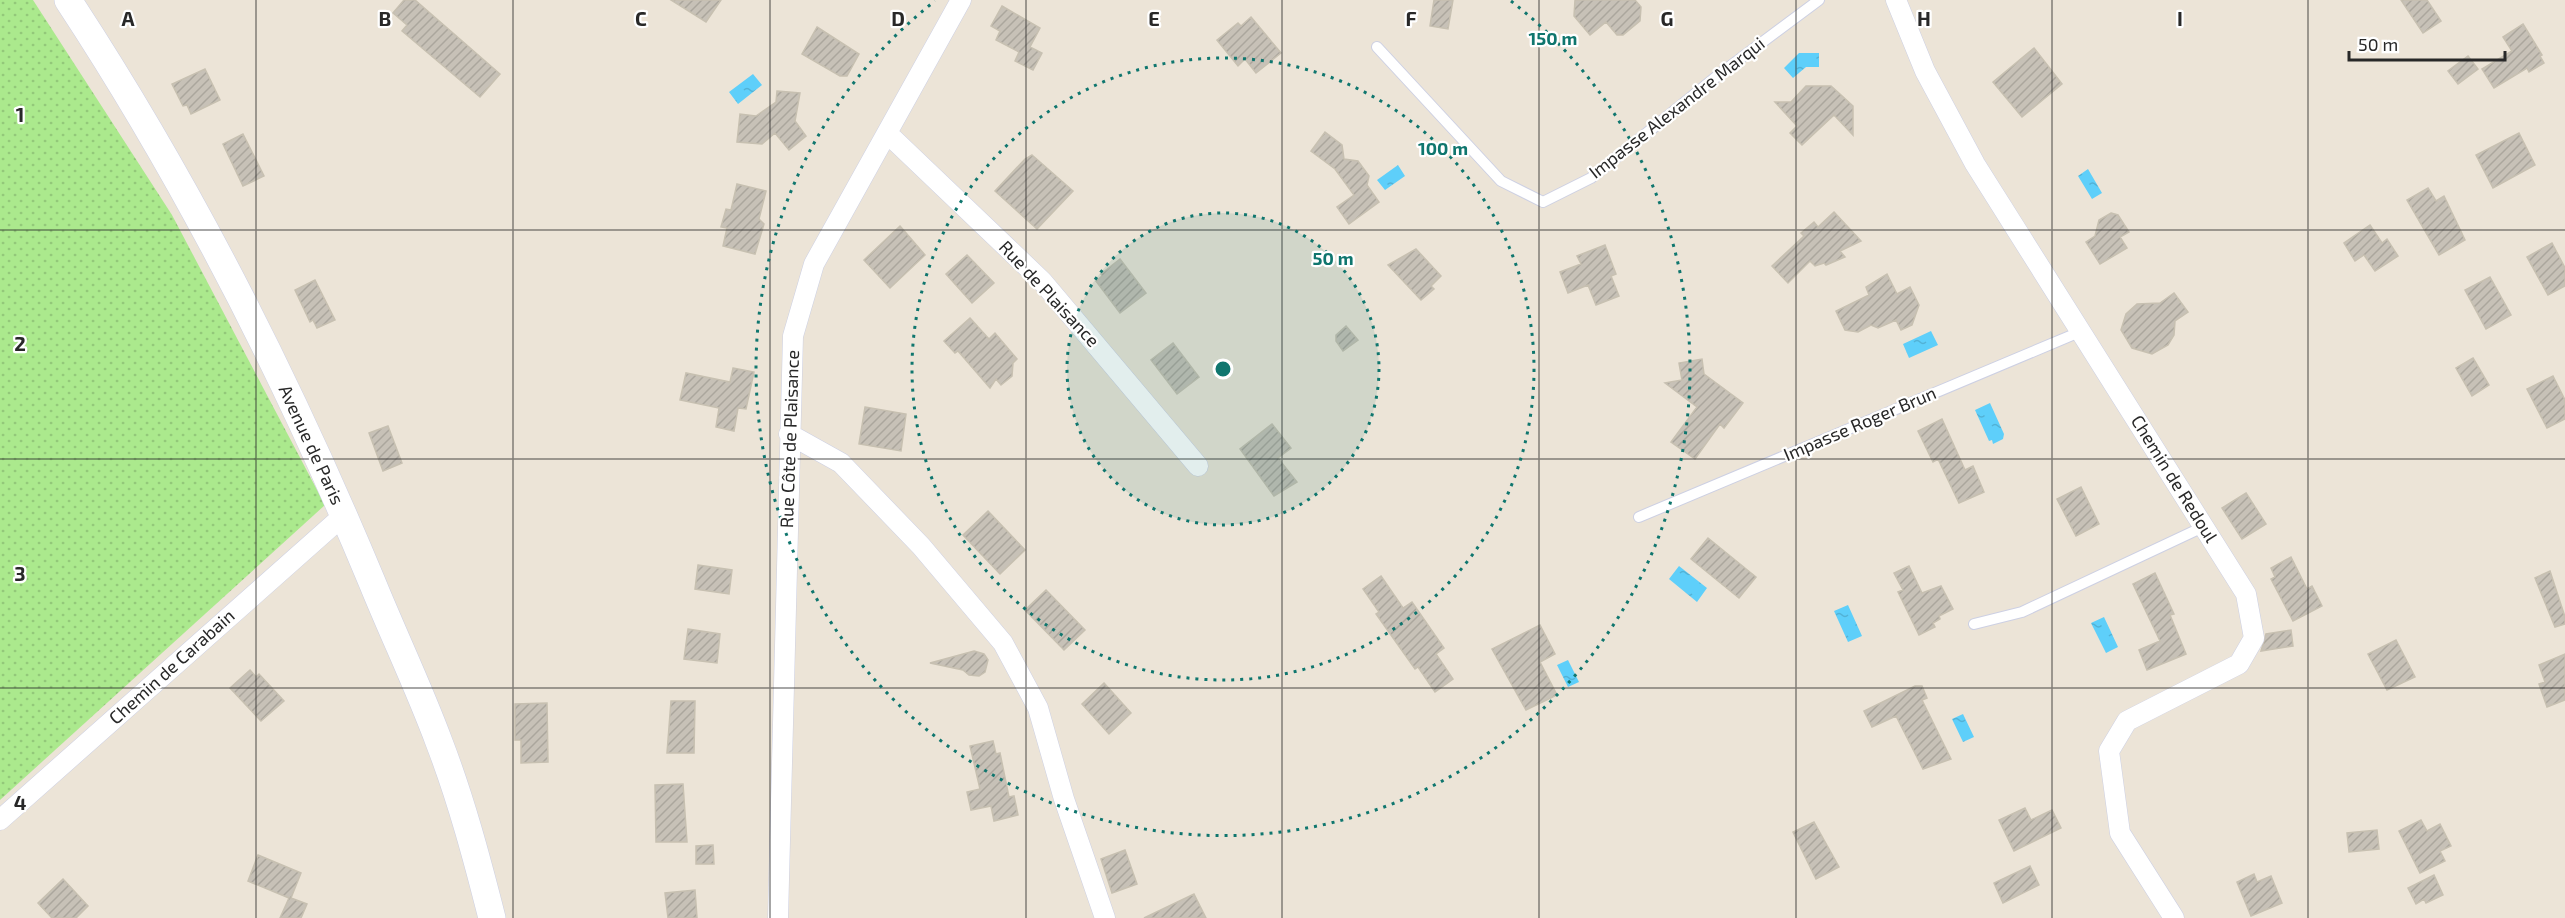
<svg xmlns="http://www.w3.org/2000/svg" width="2565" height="918" font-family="'Exo 2',sans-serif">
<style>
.grass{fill:url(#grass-dots)}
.water{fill:url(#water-ripples)}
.building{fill:url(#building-hatch);stroke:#c7c0b1;stroke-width:1.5}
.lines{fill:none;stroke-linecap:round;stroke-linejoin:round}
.lane-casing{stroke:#cdd0e3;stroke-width:12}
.street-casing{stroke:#cdd0e3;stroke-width:21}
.secondary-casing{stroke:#cdd0e3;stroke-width:28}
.lane{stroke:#fff;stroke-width:10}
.street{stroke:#fff;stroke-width:20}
.secondary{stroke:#fff;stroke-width:27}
.grid{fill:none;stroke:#282828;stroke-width:1.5;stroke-opacity:0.55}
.ring{fill:none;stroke:#0f766e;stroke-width:3;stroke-dasharray:3 6}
.labels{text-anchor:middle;stroke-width:4.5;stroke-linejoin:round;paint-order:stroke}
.street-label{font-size:18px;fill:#282828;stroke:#fff}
.grid-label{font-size:20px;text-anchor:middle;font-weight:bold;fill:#282828;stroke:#fff;stroke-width:4.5;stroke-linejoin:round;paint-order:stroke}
.centre{fill:#0f766e;stroke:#fff;stroke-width:3}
.ring-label{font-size:18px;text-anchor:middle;font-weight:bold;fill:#0f766e;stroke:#fff;stroke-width:4.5;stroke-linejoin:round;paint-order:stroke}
</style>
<defs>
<pattern id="grass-dots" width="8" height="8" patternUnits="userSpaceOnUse" patternTransform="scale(1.5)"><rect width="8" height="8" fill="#abe98d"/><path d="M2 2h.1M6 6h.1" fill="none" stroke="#93c87a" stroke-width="1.8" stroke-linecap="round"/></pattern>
<pattern id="water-ripples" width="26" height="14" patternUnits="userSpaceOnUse" patternTransform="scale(1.5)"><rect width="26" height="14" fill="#5ecffa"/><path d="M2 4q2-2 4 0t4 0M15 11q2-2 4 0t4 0" fill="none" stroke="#52b2d6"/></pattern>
<pattern id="building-hatch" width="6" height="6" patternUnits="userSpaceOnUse" patternTransform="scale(1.5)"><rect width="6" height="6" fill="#c7c1b7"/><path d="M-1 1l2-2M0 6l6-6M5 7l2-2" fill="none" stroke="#aba69d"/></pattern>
</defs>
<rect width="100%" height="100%" fill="#ece4d7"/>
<path class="grass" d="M0,0H33L172,215L325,505L0,800Z"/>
<path class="water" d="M1799,53H1819V67H1806L1793,78L1784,68Z
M753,74L762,85L738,104L729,92Z
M1398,165L1405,176L1385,190L1377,180Z
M2088,169L2102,193L2092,199L2078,176Z
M1931,331L1938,345L1909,358L1903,344Z
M1990,403L2004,434L2003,439L1993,444L1992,440L1989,441L1975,410Z
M1679,566L1707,588L1697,602L1669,579Z
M1848,605L1862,636L1848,642L1834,611Z
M2104,617L2118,647L2106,653L2091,623Z
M1568,660L1579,682L1568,687L1557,665Z
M1963,714L1974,737L1963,742L1952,719Z"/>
<path class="building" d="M404,0H415L500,74L480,97L402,31L407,25L393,13Z
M671,0H721L706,22Z
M1434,0H1453L1448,29L1430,26Z
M1575,0H1635L1641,7L1640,21L1623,35H1617L1606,22L1590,35L1574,16Z
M2401,0H2427L2441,21L2423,33Z
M1002,6L1040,28L1030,47L1042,53L1033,70L1015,61L1019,52L996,40L1000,31L991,26Z
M1251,17L1281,53L1256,73L1245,59L1238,66L1217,40L1238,23L1241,26Z
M2523,24L2542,55L2540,56L2544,63L2529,72L2527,68L2494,88L2482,69L2512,51L2503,37Z
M817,27L859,54L847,76H840L802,54Z
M2034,48L2062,84L2022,117L1993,82Z
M2468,56L2478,69L2458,84L2448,71Z
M205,69L220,100L191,114L187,105L183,106L172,84Z
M1806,86H1831L1840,94L1853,106V135L1834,115L1802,145L1790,133L1797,126L1775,102H1791Z
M777,91L800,93L795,121L806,136L789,150L775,133L762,144L737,142L740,114L756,116L776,102Z
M1325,132L1342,145L1344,159L1358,161L1369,176L1367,185L1379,202L1349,224L1337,207L1354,195L1335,169L1311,151Z
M2519,133L2535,165L2493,188L2476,155Z
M243,134L264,176L243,186L223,144Z
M1032,155L1073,191L1037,229L995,191L1025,159Z
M737,184L766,191L759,219L764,224L755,254L723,246L727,228L721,227L726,209L731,210Z
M2428,188L2436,201L2444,196L2465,240L2439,255L2407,200Z
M1834,212L1861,241L1840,251L1845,257L1826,265L1824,263L1815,266L1810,261L1788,283L1772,266L1804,236L1801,233L1814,222L1818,227Z
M2111,213L2118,215L2129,232L2120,237L2127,248L2100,264L2086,242L2095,236L2099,220Z
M2370,225L2382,243L2387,239L2398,256L2375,271L2364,255L2355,261L2344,243Z
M900,226L925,255L890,288L864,260Z
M2552,243L2565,268V286L2548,295L2527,257Z
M1605,245L1616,274L1611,276L1619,296L1596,305L1588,285L1568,293L1560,272L1581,264L1577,256Z
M1416,249L1441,276L1431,286L1434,289L1421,300L1388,265Z
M967,255L994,283L972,303L946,274Z
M1120,259L1146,293L1120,313L1096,281L1102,276L1101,274Z
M1887,274L1897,294L1910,287L1919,305L1912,325L1901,330L1896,320L1878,328L1871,325L1858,332L1845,330L1836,311L1869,295L1866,287Z
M2490,277L2511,315L2486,329L2465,290Z
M315,280L335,320L317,328L313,320L310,322L295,290Z
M2174,293L2188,312L2175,321L2174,335L2168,345L2152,354L2132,348L2121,330L2126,314L2137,304L2160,303Z
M970,318L989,339L995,333L1017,359L1013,363L1012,376L1001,385L996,379L990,388L958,351L955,353L944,341Z
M1346,326L1358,340L1343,351L1336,341V335Z
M1173,343L1199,377L1177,394L1151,360Z
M2473,358L2489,385L2472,396L2456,368Z
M1702,359L1704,374L1743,403L1724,428L1720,424L1695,459L1671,442L1697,407L1665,383L1682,380L1679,363Z
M733,368L754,372L746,409L738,408L734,431L716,427L719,408L680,400L686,373L730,382Z
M2553,376L2565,400V419L2547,428L2527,389Z
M865,407L906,414L901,451L859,444Z
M1942,419L1965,470L1973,466L1984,492L1959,503L1938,459L1933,462L1918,431Z
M1272,424L1291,448L1278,458L1297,482L1274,496L1240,449Z
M388,426L402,463L383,471L369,433Z
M2081,487L2099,524L2076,536L2057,499Z
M2246,493L2266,524L2242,539L2222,508Z
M988,511L1025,550L1000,574L963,535Z
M1708,538L1756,577L1739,598L1691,559Z
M2291,557L2307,589L2312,586L2322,606L2293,621L2271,579L2275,577L2271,568Z
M698,565L732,570L729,594L695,589Z
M1909,566L1922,593L1941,586L1953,609L1939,616L1940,619L1933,623L1935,627L1919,635L1898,592L1903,590L1894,573Z
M2550,571L2565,617V624L2555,627L2535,578Z
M2155,573L2174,614L2170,615L2186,654L2147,670L2139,650L2160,641L2133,584Z
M1381,576L1403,608L1412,602L1444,648L1436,654L1453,679L1435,692L1418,667L1415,669L1376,614L1379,612L1363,589Z
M1046,590L1085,630L1064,650L1025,610Z
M1540,625L1555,654L1540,662L1557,695L1526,710L1492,649Z
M688,629L720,634L717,663L684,659Z
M2291,630L2293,646L2261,651L2266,634Z
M2396,640L2415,677L2387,690L2368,654Z
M974,651L984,654L988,660L985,672L979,676L969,675L963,670L930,663Z
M2565,654V700L2547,707L2539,684L2545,682L2539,665Z
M250,670L256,677L259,674L284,701L261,721L230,688Z
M1104,683L1131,713L1109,734L1082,704Z
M1915,686H1922L1927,698L1922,700L1951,759L1923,769L1896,716L1872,727L1864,711Z
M671,701H695L694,753H667Z
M547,703L548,762L521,763V740H515V704Z
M993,741L996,754L1000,753L1009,797L1014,796L1018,815L994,821L991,806L971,810L967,792L980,789L970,746Z
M683,784L687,842H656L655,785Z
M2025,808L2031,820L2052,810L2061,828L2014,851L1999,820Z
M2421,820L2427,831L2440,824L2451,846L2440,851L2445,861L2420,873L2399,831Z
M1814,822L1839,867L1816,879L1793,832Z
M2377,830L2379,849L2349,852L2347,833Z
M713,845L714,864H696V846Z
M1125,850L1137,884L1112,893L1101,859Z
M258,855L301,873L291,898L307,904L301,918H280L289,898L248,881Z
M2030,866L2039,885L2003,903L1994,883Z
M2254,874L2257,882L2271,876L2282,903L2251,916L2237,882Z
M2434,875L2443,895L2426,903L2424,899L2416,904L2408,888Z
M63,879L88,906L76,918H52L38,903Z
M695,890L697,918H668L665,893Z
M1194,894L1206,918H1144Z"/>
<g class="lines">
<g class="lane-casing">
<path id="lane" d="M1377,47L1501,181L1543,202L1591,178L1721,73L1819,0
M1639,517L2082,331
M1974,624L2022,612L2203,527"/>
</g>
<g class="street-casing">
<path id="street" d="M1896,0L1925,71L1975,164L2246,594L2254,638L2239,664L2127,721L2109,751L2120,833L2174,918
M887,133L1042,281L1198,466
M789,434L841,463L921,546L1003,643L1038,708L1064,799L1105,918
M0,820L344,515
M778,918L793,336L814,264L961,0"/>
</g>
<g class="secondary-casing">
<path id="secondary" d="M68,0C189,184 288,380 372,582C394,636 419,688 439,742C461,799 477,859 492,918"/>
</g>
<use href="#lane" class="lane"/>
<use href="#street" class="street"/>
<use href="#secondary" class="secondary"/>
</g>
<path class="grid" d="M256,0V918M513,0V918M770,0V918M1026,0V918M1282,0V918M1539,0V918M1796,0V918M2052,0V918M2308,0V918M0,230H2565M0,459H2565M0,688H2565"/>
<circle cx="1223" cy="369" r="156" fill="#0f766e" fill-opacity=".12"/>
<g class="ring">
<circle cx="1223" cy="369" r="156"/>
<circle cx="1223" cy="369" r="311"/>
<path d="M1511 1A467 467 0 1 1 935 1"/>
</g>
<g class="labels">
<g class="street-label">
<text transform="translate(1677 108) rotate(-38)" y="6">Impasse Alexandre Marqui</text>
<text transform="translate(1049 294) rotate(47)" y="6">Rue de Plaisance</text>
<text transform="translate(1860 424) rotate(-23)" y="6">Impasse Roger Brun</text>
<text transform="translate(790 439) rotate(-88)" y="6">Rue Côte de Plaisance</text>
<text transform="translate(311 445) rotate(65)" y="6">Avenue de Paris</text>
<text transform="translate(2174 479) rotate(58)" y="6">Chemin de Redoul</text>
<text transform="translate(172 667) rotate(-42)" y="6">Chemin de Carabain</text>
</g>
</g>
<g class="grid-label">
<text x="128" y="26">A</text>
<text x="385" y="26">B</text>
<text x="641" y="26">C</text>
<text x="898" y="26">D</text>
<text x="1154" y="26">E</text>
<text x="1411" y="26">F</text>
<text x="1667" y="26">G</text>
<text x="1924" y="26">H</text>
<text x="2180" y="26">I</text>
<text x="20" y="122">1</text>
<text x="20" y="351">2</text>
<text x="20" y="581">3</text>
<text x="20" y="810">4</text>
</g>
<circle cx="1223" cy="369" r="9" class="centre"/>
<g class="ring-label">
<text x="1553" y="45">150 m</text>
<text x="1443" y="155">100 m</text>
<text x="1333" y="265">50 m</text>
</g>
<path d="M2349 51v9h156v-9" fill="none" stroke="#282828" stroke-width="3"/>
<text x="2358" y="51" font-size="18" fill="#282828" stroke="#ffffff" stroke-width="4.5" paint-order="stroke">50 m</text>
</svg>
